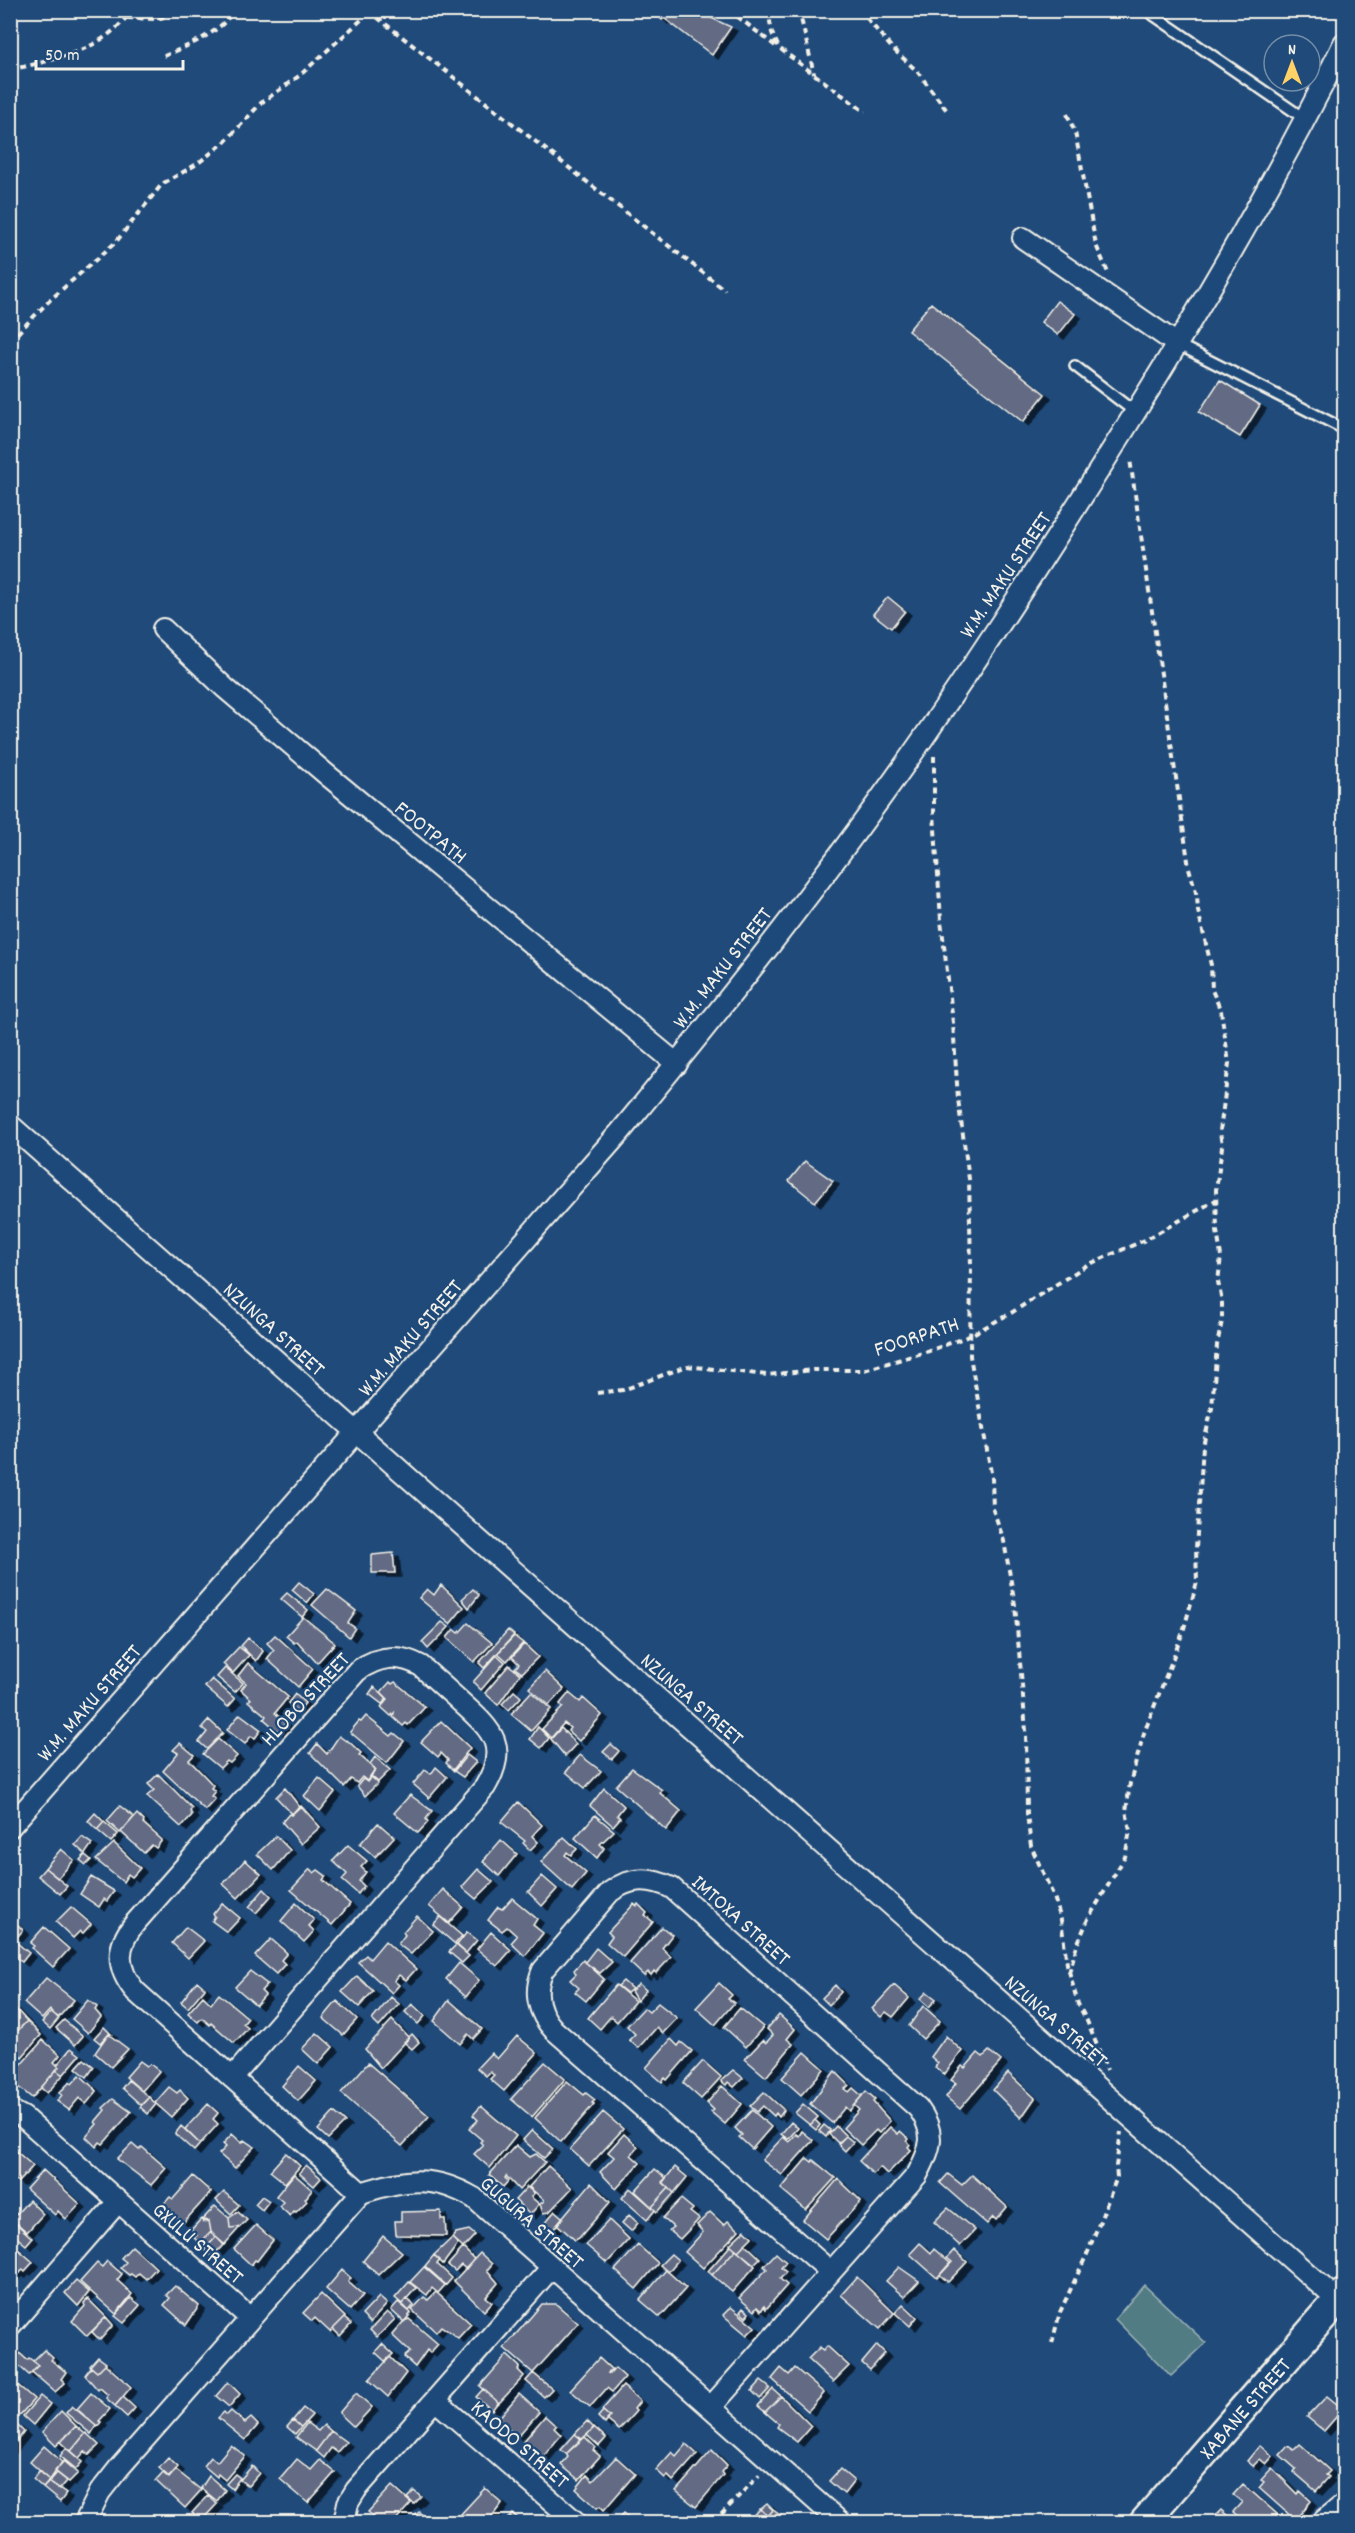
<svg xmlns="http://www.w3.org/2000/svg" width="1355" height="2533" font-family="Dekko,sans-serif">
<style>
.green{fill:#517c84;stroke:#a2b6b6;stroke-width:1.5}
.building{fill:#626a84;stroke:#f4f1e8;stroke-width:1.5;filter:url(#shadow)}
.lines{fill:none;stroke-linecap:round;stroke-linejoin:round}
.lane-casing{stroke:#f4f1e8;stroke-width:14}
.street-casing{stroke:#f4f1e8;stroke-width:24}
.secondary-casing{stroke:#f4f1e8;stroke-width:32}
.path{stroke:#f4f1e8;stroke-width:4;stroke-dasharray:6 4.5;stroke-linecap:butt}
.lane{stroke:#1f4a7a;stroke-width:9}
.street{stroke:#1f4a7a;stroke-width:20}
.secondary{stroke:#1f4a7a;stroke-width:27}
.labels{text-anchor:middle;stroke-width:4.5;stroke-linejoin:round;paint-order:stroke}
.street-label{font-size:22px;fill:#f4f1e8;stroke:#1f4a7a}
</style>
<defs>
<filter id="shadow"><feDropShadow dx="6" dy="4" stdDeviation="0" flood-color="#0009"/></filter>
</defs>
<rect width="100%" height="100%" fill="#1f4a7a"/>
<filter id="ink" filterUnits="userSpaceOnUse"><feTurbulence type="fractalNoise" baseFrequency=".0167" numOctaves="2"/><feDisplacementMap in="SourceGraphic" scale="12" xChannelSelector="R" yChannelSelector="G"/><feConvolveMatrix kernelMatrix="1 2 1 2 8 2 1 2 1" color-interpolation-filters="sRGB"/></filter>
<g filter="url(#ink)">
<path class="green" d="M1144,2285L1206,2343L1171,2376L1115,2319Z"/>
<path class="building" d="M655,10H694L731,27L712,55L664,18L662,20L658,16L660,14Z
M1057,301L1075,314L1058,335L1041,322Z
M931,303L1045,394L1023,422L908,331Z
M1220,380L1260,405L1240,437L1199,412Z
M888,597L905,611L891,628L873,614Z
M805,1161L833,1181L815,1202L789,1181Z
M393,1553L395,1573H372V1555Z
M299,1582L314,1594L307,1603L292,1590Z
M441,1585L464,1607L450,1624L419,1598L427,1589L434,1595Z
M327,1589L356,1611L348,1623L355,1628L349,1637L312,1605Z
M473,1589L479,1595L469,1608L462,1599Z
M287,1593L308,1610L302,1617L281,1599Z
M303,1617L335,1643L317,1663L297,1641L294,1643L286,1636Z
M442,1622L449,1627L428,1649L422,1642Z
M468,1623L492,1643L474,1662L447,1638L454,1629L459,1633Z
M508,1630L514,1635L484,1668L479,1663Z
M275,1635L313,1669L298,1687L267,1659L274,1650L267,1643Z
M514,1636L523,1643L507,1661L498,1653Z
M248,1638L263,1651L256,1661L241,1646Z
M524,1644L538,1657L522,1673L515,1668L519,1664L512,1657Z
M239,1647L249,1655L233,1673L223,1664Z
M497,1655L505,1662L481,1690L473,1682Z
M248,1663L288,1697L275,1713L286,1723L279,1732L264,1719L266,1716L248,1701L251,1699L241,1690L246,1683L238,1676Z
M509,1665L520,1674L498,1705L485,1693Z
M225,1668L243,1683L235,1692L217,1677Z
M545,1671L564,1689L549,1705L529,1688Z
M212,1679L235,1699L228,1707L205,1687Z
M390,1682L392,1684L395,1682L425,1707L408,1725L406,1723L403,1726L393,1717L394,1713L391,1716L381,1707L388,1699L381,1692Z
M374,1687L387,1699L382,1704L369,1694Z
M514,1691L521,1697L509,1710L502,1704Z
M531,1692L551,1709L531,1731L511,1714Z
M569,1693L580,1702L583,1698L602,1715L579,1741L568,1731L570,1728L564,1723L551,1738L542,1729L563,1707L560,1704Z
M295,1694L305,1703L298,1712L288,1703Z
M240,1714L261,1730L255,1738L251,1736L245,1744L227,1730Z
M366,1716L391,1736L394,1733L404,1741L387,1763L350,1732L359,1721L361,1722Z
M209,1720L223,1733L207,1749L199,1742L207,1732L202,1728Z
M441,1721L470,1748L453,1770L446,1763L448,1760L441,1753L438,1757L421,1742Z
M538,1727L549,1738L541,1748L530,1739Z
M561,1728L576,1744L565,1756L551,1739Z
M339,1736L346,1741L347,1740L361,1753L359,1755L375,1769L367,1781L362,1777L357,1783L351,1779L344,1787L310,1753L317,1744L327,1754Z
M218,1739L237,1756L230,1763L227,1761L220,1768L203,1754Z
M180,1743L194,1755L189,1760L213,1785L211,1788L215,1791L211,1796L215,1799L205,1810L163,1771L178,1753L173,1750Z
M611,1744L619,1751L612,1759L603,1752Z
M467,1755L476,1762L463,1777L454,1771Z
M580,1755L601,1771L585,1788L566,1772Z
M375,1757L390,1770L378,1782L371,1776L376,1770L370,1764Z
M436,1767L447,1777L429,1798L413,1784L425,1770L431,1774Z
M632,1768L662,1790L660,1793L681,1811L666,1830L616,1786Z
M158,1774L192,1808L190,1811L192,1815L181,1827L147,1796L154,1790L148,1784Z
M371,1777L378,1783L365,1796L357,1786L363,1779L367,1782Z
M319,1778L335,1792L320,1811L304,1796Z
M285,1788L299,1806L292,1814L276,1797Z
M604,1788L624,1806L617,1815L620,1818L613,1826L590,1806Z
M410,1795L432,1811L426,1819L428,1822L418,1833L394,1813Z
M518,1802L542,1825L532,1836L538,1842L530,1850L523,1843L525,1841L501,1822Z
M120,1806L134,1817L120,1833L107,1821Z
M301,1806L320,1827L301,1844L282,1822L289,1814L291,1815Z
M95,1813L104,1822L97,1830L88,1821Z
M137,1814L144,1821L143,1823L162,1840L156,1848L152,1845L144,1853L121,1832Z
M595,1815L614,1831L600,1844L604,1848L597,1858L575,1838Z
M104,1822L118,1834L111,1842L97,1830Z
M378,1823L394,1837L375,1857L360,1844Z
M276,1836L290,1850L273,1870L257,1854Z
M82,1837L92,1844L85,1854L75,1845Z
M564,1837L577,1849L571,1855L567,1852L565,1855L586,1873L572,1890L541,1862Z
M501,1840L517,1854L499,1876L483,1861Z
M114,1843L140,1868L132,1877L128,1874L123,1882L96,1860Z
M348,1845L367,1861L361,1867L366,1872L359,1881L364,1886L358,1894L342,1880L347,1874L333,1861Z
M61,1849L74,1860L58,1878L45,1868Z
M85,1855L91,1860L86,1865L80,1860Z
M245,1860L261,1874L238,1898L223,1884Z
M45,1868L67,1886L60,1894L38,1876Z
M310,1869L314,1873L318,1870L326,1876L323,1880L350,1904L332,1925L291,1890Z
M478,1869L493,1882L476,1899L462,1887Z
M542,1876L557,1889L542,1906L528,1892Z
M91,1877L114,1891L107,1901L104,1899L99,1907L80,1894Z
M264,1889L271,1896L256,1913L249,1907Z
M443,1889L463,1907L449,1923L429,1906Z
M512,1898L537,1919L533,1925L543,1933L525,1956L511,1943L517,1936L507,1927L502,1931L488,1920L498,1907L502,1909Z
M222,1903L240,1918L227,1932L212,1921L215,1916L213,1914Z
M296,1903L314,1920L309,1926L314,1931L304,1942L281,1921Z
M634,1904L637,1906L638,1904L647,1913L645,1915L653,1922L623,1957L607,1943L612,1936L608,1932Z
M71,1907L91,1924L83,1933L80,1931L73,1938L56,1922Z
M417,1916L433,1931L411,1954L398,1944L405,1935L403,1932Z
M440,1917L462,1936L455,1944L433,1925Z
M11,1919L23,1930L17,1937L10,1932Z
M44,1927L69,1949L53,1967L32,1948L34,1946L30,1943Z
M186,1927L204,1941L188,1958L172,1943Z
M662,1927L672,1935L662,1948L671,1957L656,1973L654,1971L651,1975L648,1972L644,1976L630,1963Z
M467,1932L477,1940L466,1953L457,1945Z
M491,1932L511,1950L497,1966L477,1949Z
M10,1937L29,1953L22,1962L10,1953Z
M271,1939L287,1953L281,1960L285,1964L276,1974L255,1956Z
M385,1941L416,1969L406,1980L399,1975L394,1981L399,1985L392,1993L358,1962L366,1955L370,1959Z
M456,1945L469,1956L462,1963L449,1952Z
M596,1948L612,1962L600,1973L585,1962Z
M583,1960L604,1979L586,2001L575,1992L579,1988L570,1980L576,1974L574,1970Z
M459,1963L479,1980L466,1997L446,1979Z
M250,1971L267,1984L261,1991L265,1995L256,2005L235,1987Z
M357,1976L373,1991L359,2007L342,1992Z
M46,1978L74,2000L58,2018L50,2010L42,2019L24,2003Z
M197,1981L205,1988L188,2008L181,2002Z
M623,1981L632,1989L627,1993L618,1986Z
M719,1983L732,1995L728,1999L734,2003L715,2025L696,2008Z
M639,1984L646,1990L637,2001L631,1991Z
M616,1985L635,2001L617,2022L611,2016L600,2029L588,2018Z
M835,1985L841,1992L829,2005L822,1998Z
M894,1985L909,1998L893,2017L886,2012L881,2017L872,2009Z
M927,1992L936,1999L929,2007L920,1999Z
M219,1994L248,2018L243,2024L248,2028L234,2043L211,2023L210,2025L202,2018L198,2022L188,2013L203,1996L211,2004Z
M391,1997L399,2004L379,2027L372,2020Z
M88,2000L97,2007L95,2010L101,2017L88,2033L72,2019Z
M449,2000L482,2029L473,2039L468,2034L460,2044L434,2021Z
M337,2001L357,2019L343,2035L323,2018Z
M10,2003L27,2021L12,2037L10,2036Z
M658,2003L677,2018L663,2033L657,2027L638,2048L629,2040L635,2034L627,2026L644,2008L649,2012Z
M412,2004L425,2016L418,2024L405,2012Z
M923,2006L940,2021L923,2039L909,2026Z
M740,2008L763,2027L746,2047L724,2027Z
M51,2012L59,2018L50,2029L42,2022Z
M779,2015L795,2029L787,2039L793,2044L766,2077L745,2059L763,2040L766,2043L773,2035L767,2029Z
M64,2020L83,2036L75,2045L56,2028Z
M392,2020L409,2038L381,2068L365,2049Z
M27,2021L41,2035L22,2057L10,2046V2038Z
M104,2027L111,2034H108L100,2043L94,2038Z
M317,2033L333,2047L318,2064L302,2049Z
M108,2034L128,2049L111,2067L95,2053Z
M412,2034L419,2042L412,2049L404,2042Z
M517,2036L537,2053L504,2091L490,2079L494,2075L490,2072L486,2076L477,2068L491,2053L497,2059Z
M946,2036L962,2051L944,2075L935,2067L938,2063L931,2057Z
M671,2039L678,2046L681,2042L692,2051L667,2080L665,2078L662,2082L646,2068Z
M43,2040L60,2055L54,2062L59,2067L32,2098L10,2080V2077Z
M71,2048L80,2055L63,2075L56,2070L59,2067L57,2065Z
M989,2051L1001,2061L960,2109L946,2097L956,2083L951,2080L962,2066L965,2068L978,2053L983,2057Z
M805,2052L824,2069L801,2095L782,2078Z
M84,2059L94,2067L87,2077L76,2068Z
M140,2061L147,2066L150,2064L159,2071L142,2091L126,2077Z
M703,2061L721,2077L701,2099L683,2083Z
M545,2062L565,2079L532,2117L511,2099Z
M368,2063L429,2116L402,2146L341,2093Z
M299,2066L316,2081L298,2101L282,2086Z
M56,2070L63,2075L47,2093L41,2088Z
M733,2070L743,2078L734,2087L728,2082L726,2085L721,2081Z
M835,2071L849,2085L845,2089L849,2092L853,2088L862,2096L849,2111L845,2107L832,2123L810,2104Z
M1008,2073L1035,2098L1021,2118L993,2090Z
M80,2075L97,2091L86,2104L79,2098L69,2110L57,2101L62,2095L59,2093L70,2082L72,2084Z
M128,2080L149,2097L141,2105L122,2088Z
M567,2081L584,2095L586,2093L595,2100L592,2103L594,2104L561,2142L535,2118Z
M722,2086L742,2104L725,2124L711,2112L714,2110L707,2103Z
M169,2087L177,2093L180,2090L188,2098L171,2117L155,2103Z
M866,2091L875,2099L873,2102L890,2121L879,2133L876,2130L861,2145L843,2128L859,2110L854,2105Z
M764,2092L784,2110L779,2117L776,2113L774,2116L763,2106L757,2112L750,2106Z
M149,2097L156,2104L148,2114L140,2107Z
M113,2099L131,2112L103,2144L100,2142L96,2147L86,2137L97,2124L95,2122L105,2110L103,2108Z
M208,2104L218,2113L213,2119L218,2124L200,2144L185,2129Z
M803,2104L818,2117L810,2125L795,2113Z
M481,2106L516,2136L490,2168L474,2154L483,2145L480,2142L482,2140L469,2129L478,2120L473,2115Z
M752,2110L771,2127L752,2149L739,2137L742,2135L735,2128Z
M334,2112L345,2122L328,2139L318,2130Z
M603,2112L623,2129L589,2166L570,2149Z
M815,2120L820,2125L816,2130L810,2125Z
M791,2122L798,2128L788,2139L781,2134Z
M824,2125L830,2130L826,2137L819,2131Z
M181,2126L200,2144L194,2151L175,2134Z
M836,2126L846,2136L838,2143L829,2134Z
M890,2127L898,2134L900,2131L909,2139L907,2141L910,2144L908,2147L911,2150L887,2174L880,2167L873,2174L859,2161Z
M532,2130L553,2149L544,2158L523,2140Z
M802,2131L813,2140L782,2175L762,2160L783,2137L789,2142L796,2134L799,2136Z
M232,2134L242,2143L244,2140L254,2147L235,2168L219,2154L226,2147L223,2144Z
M624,2134L638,2147L631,2155L640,2163L616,2189L600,2172L614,2157L608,2152Z
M846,2136L853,2142L845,2151L838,2144Z
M132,2144L139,2150L142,2147L166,2168L151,2185L117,2159Z
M516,2145L530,2157L536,2154L545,2162L519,2190L506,2176L505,2178L508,2181L503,2187L489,2175Z
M10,2146L33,2166L18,2182L10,2176Z
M286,2153L300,2166L285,2183L270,2171Z
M807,2158L812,2162L813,2160L835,2178L806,2210L781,2189Z
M306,2165L321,2178L314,2186L299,2173Z
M548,2166L572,2188L549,2212L543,2213L540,2204L544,2201V2200L529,2187Z
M675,2167L687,2177L674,2193L663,2182Z
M655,2169L666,2178L662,2182L669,2188L652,2207L635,2191Z
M43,2170L80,2204L66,2219L58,2211L55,2215L26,2189Z
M294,2174L312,2190L305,2199L307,2201L296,2212L294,2211L290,2216L279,2206L283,2202L276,2196Z
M948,2174L962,2185L972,2175L1007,2207L996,2220L993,2217L987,2224L940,2183Z
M193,2176L211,2192L183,2223L172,2214L168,2219L158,2210L170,2197L173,2199Z
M838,2179L861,2201L826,2239L803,2220Z
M591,2183L610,2202L579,2238L575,2240L557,2224Z
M527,2187L534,2193L531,2197L539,2204L530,2215L515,2200Z
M630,2188L655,2210L647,2220L622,2198Z
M669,2188L674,2193L657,2212L652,2207Z
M224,2192L239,2205L231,2214L216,2200Z
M262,2196L269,2201L262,2210L255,2204Z
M681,2199L693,2209L690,2212L699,2219L680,2239L669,2230L673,2227L663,2218Z
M29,2200L43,2214L27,2232L12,2219Z
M215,2206L229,2218L230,2228L240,2227L224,2245L211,2232L209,2221L202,2220Z
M948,2208L975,2230L960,2246L934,2222Z
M441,2211V2219H445L446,2236L396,2235L395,2221H401V2212Z
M555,2211L563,2218L550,2233L542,2226Z
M238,2212L247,2220L240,2227L230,2228L229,2218Z
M710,2212L724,2225L728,2221L739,2230L703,2268L685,2252L703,2232L697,2225Z
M629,2215L638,2223L631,2231L622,2223Z
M10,2218L32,2238L26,2245L10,2232Z
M201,2219L203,2222L209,2221L211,2232L200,2243L194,2238L197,2235L191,2230Z
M609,2220L629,2239L607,2263L586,2245Z
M256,2225L273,2240L257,2261L255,2260L251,2265L234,2249Z
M469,2230L475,2235L463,2248L452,2238L456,2233Z
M745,2230L752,2237L738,2251L730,2244Z
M211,2232L216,2237L206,2248L200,2243Z
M383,2236L402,2252L378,2275L363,2261Z
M216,2237L224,2244L212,2257L204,2250Z
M452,2238L458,2244L443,2264L434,2255Z
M10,2242L33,2262L25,2271L23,2269L19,2274L17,2271L11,2278Z
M920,2243L931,2253L934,2249L950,2263L937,2278L910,2254Z
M745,2244L760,2258L754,2264L738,2251Z
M638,2245L658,2263L636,2289L615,2270Z
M731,2245L736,2249L712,2275L708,2271Z
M132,2246L156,2268L146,2279L139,2273L135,2277L131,2274L129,2275L120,2268L126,2262L121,2258Z
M463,2248L474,2259L466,2269L461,2265L455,2271L448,2265Z
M736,2249L755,2266L732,2292L712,2275Z
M954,2250L967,2262L948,2282L940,2275L952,2262L947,2258Z
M480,2253L492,2264L487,2270L498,2283L486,2297L492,2302L484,2311L454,2281Z
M776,2253L786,2262L781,2268L786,2272L780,2279L787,2285L766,2309L764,2306L761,2311L757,2307L754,2311L739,2298L767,2269L764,2266Z
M671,2254L678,2260L668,2272L660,2265Z
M434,2255L440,2260L437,2264L452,2278L446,2285L425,2266Z
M107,2261L122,2274L117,2280L132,2294L116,2314L80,2282L97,2263L102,2267Z
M424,2267L445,2285L438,2293L432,2288L427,2295L410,2282Z
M899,2267L919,2281L904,2297L886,2281Z
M342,2270L351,2278L348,2282L363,2295L350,2310L326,2289Z
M666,2270L686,2288L660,2317L640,2300Z
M857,2277L894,2313L880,2329L841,2295Z
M76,2281L89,2292L78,2306L65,2293Z
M409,2282L416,2288L402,2304L395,2298Z
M175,2286L199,2306L186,2325L164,2305L170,2298L166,2295Z
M436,2292L471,2324L458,2338L441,2326L436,2332L412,2310L424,2297L428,2300Z
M321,2294L345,2317L330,2332L315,2318L312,2321L303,2313Z
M379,2297L387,2304L370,2323L362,2315Z
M131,2298L140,2305L124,2323L115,2316Z
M88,2299L106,2317L87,2336L72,2321L85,2306L84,2303Z
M406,2299L414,2305L409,2311L402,2304Z
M398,2302L411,2313L404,2322L391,2310Z
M542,2304H556L578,2323L533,2373L504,2348Z
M903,2304L917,2317L910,2326L895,2313Z
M731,2307L755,2327L747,2335L723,2315Z
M743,2308L749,2313L746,2317L740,2312Z
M387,2312L395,2319L377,2337L370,2330Z
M106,2317L113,2325L100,2340L92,2332Z
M344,2318L351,2324L340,2336L333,2329Z
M409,2319L438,2344L430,2353L427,2350L415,2367L404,2357L410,2352L392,2335L404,2321Z
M382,2344L393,2354L385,2361L375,2352Z
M877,2345L885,2353L870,2370L862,2363Z
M827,2346L849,2366L833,2382L808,2359L820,2347L823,2351Z
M14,2348L27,2360L29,2358L38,2365L29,2375L10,2358V2352Z
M44,2350L53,2358L51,2360L66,2372L61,2379L65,2383L55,2392L32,2372L38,2365L33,2361Z
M507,2355L520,2367L518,2370L524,2376L499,2403L480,2386Z
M98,2357L106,2363L97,2372L90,2366Z
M390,2357L406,2373L388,2397L369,2380Z
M599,2358L612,2370L608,2373L610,2374L615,2368L625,2377L612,2392L607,2388L590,2407L570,2390Z
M105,2364L131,2387L115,2406L106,2398L108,2395L100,2388L98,2390L85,2375L91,2367L97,2372Z
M781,2368L789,2375L795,2368L824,2393L808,2411L772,2379Z
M533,2373L552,2389L544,2397L526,2381Z
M761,2381L770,2388L760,2399L752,2391Z
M14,2382L34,2399L20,2415L10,2407V2386Z
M228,2382L240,2394L229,2407L216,2396Z
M623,2386L640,2401L634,2409L636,2411L619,2430L607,2420L610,2417L602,2410Z
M483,2389L498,2402L492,2410L476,2397Z
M773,2389L781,2396L765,2412L758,2406Z
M91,2393L110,2409L99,2421L101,2422L97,2427L77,2409Z
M356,2393L372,2407L354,2427L339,2413Z
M519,2394L539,2412L517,2437L498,2419Z
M40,2396L50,2404L33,2425L23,2416Z
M781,2396L811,2426L797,2442L777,2427L779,2424L765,2412Z
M1327,2396L1343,2409L1324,2431L1307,2417Z
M123,2397L135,2408L127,2417L115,2406Z
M72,2406L96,2426L91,2434L66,2413Z
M303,2408L312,2415L301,2427L293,2420Z
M61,2411L76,2426L56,2446L42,2432Z
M231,2411L245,2423L251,2418L258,2425L245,2440L218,2418L224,2412L227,2415Z
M603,2411L610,2417L605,2424L598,2417Z
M545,2416L556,2426L554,2428L561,2435L542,2458L523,2442Z
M293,2420L301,2427L295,2434L287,2427Z
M587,2421L594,2428L582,2439L575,2434Z
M307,2423L318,2431L324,2425L331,2431L316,2451L296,2437Z
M16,2424L24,2432L10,2449V2429Z
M76,2426L85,2434L71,2451L61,2442Z
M594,2427L606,2438L599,2446L587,2435Z
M331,2431L346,2442L337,2452L331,2448L324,2458L316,2451Z
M86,2433L99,2445L89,2455L85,2451L79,2458L71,2451Z
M575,2434L581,2439L566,2454L561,2450Z
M585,2437L595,2447L593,2450L600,2456L579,2480L561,2465L568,2457L566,2454Z
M686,2444L697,2454L673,2481L667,2475L665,2478L656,2470L672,2452L676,2456Z
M1300,2444L1330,2471L1326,2475L1329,2477L1316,2491L1294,2472L1296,2469L1280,2455L1288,2446L1294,2450Z
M231,2445L245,2456L225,2480L218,2474L217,2477L204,2466L211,2457L217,2462Z
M1260,2445L1273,2456L1266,2464L1260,2459L1253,2466L1247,2461Z
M44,2446L62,2462L50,2480L30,2462Z
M66,2448L82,2462L76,2469L60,2456Z
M712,2450L727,2465L721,2472L723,2475L696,2507L676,2491Z
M616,2457L635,2474L604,2510L600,2506L597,2508L576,2489L587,2475L593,2481Z
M168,2458L178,2467L169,2477L159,2468Z
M297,2459L311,2470L320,2460L335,2472L308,2503L280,2479Z
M64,2461L78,2473L69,2482L55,2471Z
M252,2466L259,2473L248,2486L240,2480Z
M1272,2468L1298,2494L1300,2491L1311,2501L1295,2520L1259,2488L1264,2482L1261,2480Z
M840,2469L854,2481L844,2494L829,2481Z
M176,2470L201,2490L185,2508L156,2481L163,2473L169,2478Z
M39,2471L50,2480L43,2488L33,2479Z
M57,2473L67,2481L59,2490L49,2482Z
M235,2474L240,2478L232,2489L226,2484Z
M209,2476L225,2490L217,2501L201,2488Z
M49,2482L66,2494L60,2502L43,2488Z
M1243,2484L1286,2522H1245L1233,2512L1242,2502L1233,2495Z
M392,2486L411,2503L394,2522H380L368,2512Z
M485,2488L502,2503L488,2522H470L461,2514Z
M414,2491L421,2497L414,2504L407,2498Z
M208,2495L217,2504L201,2521L192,2513Z
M767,2504L773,2510L768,2516L761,2509Z
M760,2509L768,2516L773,2510L784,2518L780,2522H748Z
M1221,2510L1235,2522H1209Z
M419,2512L431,2522H418L413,2518Z
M624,2513L630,2519L627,2522L621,2516Z
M513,2514L523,2522H505Z"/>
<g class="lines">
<g class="lane-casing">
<path id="lane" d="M1146,10L1305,119
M1177,344L1344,429
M1075,366L1136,413"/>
</g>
<g class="street-casing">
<path id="street" d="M1023,238L1177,344
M163,629L225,688L326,774L677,1064
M10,1125L1344,2306
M10,1827L621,1131C725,1005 828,875 922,740C992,639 1058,536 1123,432C1202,306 1278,176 1344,43
M232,2078L485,1787C509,1747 493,1731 463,1704C449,1691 435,1679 421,1666C398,1653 378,1656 357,1671L135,1923C116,1946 116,1968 135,1991L361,2193
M10,2110L23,2117L250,2318
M10,2326L117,2203
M435,2400L576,2522
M711,2407L917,2175C931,2149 937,2133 918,2108L672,1888C650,1877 630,1877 610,1892L543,1970C533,1992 538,2013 554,2030L831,2272
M85,2522L100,2492L119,2468L361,2193C404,2179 433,2174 474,2198L840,2522
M344,2522L348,2503L356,2490L551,2268
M1322,2522L1344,2504"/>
</g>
<g class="secondary-casing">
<g id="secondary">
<path id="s1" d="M1144,2522L1344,2293"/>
</g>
</g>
<path class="path" d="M729,10L778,48
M768,10L772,33L779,48L865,112
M799,10L814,74
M860,10L891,47L917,71L948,112
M369,11L725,290
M127,18L157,19L187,10
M164,56C183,48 226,31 232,10
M10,70C55,59 103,52 132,10
M1067,114L1075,132L1096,245L1109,275
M10,341L50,300L116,242L162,184L197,164L225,142L261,103L299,76L370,12
M934,756V814L941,920L953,1023L958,1099L969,1179L971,1266L970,1356L992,1478L993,1509L1004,1541L1015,1605L1026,1731L1027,1814L1031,1846L1054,1897L1061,1920L1067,1964L1078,2004L1087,2021L1107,2070
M597,1393L623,1390L687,1366L767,1375L813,1370H864L929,1351L969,1336L1011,1313L1087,1265L1145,1240L1216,1200
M1069,1973L1077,1945L1088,1919L1125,1857L1130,1830L1126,1811L1130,1783L1144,1733L1183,1632L1197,1582L1196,1548L1203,1446L1212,1408L1217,1345L1222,1321V1301L1218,1282L1221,1256L1217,1231L1216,1190L1222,1147L1220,1131L1229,1063L1221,1011L1212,990L1211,965L1198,911L1197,896L1189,868L1130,459
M1052,2343L1060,2312L1088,2252L1117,2177L1116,2166L1121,2132
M714,2522L759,2475"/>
<use href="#lane" class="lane"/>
<use href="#street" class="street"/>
<use href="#secondary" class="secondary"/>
</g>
</g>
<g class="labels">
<g class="street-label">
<text transform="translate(1004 574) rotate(-56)" y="8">W.M. MAKU STREET</text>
<text transform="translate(432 831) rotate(39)" y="8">FOOTPATH</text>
<text transform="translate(721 967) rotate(-52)" y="8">W.M. MAKU STREET</text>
<text transform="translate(275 1328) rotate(42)" y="8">NZUNGA STREET</text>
<text transform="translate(916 1335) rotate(-18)" y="8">FOORPATH</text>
<text transform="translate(409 1337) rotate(-49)" y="8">W.M. MAKU STREET</text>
<text transform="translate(304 1698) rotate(-47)" y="8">HLOBO STREET</text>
<text transform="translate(693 1698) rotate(41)" y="8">NZUNGA STREET</text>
<text transform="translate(88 1702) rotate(-49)" y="8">W.M. MAKU STREET</text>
<text transform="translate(742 1919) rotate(42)" y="8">IMTOXA STREET</text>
<text transform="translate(1057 2020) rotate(41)" y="8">NZUNGA STREET</text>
<text transform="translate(533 2221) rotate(41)" y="8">GUGURA STREET</text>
<text transform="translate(199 2242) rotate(41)" y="8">GXULU STREET</text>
<text dy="8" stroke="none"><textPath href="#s1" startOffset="152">XABANE STREET</textPath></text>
<text transform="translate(521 2443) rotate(41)" y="8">KAODO STREET</text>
</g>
</g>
<rect width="1355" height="2533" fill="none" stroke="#1f4a7a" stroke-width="36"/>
<rect x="18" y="18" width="1319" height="2497" fill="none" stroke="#f4f1e8" stroke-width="2" filter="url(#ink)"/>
<g transform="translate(1292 63)"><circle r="28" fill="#1f4a7a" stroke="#748da6" stroke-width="1.5"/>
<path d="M0-4.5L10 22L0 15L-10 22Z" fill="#ffd166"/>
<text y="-9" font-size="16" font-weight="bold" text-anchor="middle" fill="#f4f1e8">N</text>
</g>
<path d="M36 60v9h147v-9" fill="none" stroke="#f4f1e8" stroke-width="3"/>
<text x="45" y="60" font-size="18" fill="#f4f1e8" stroke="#1f4a7a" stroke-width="4.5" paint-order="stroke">50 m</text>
</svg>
